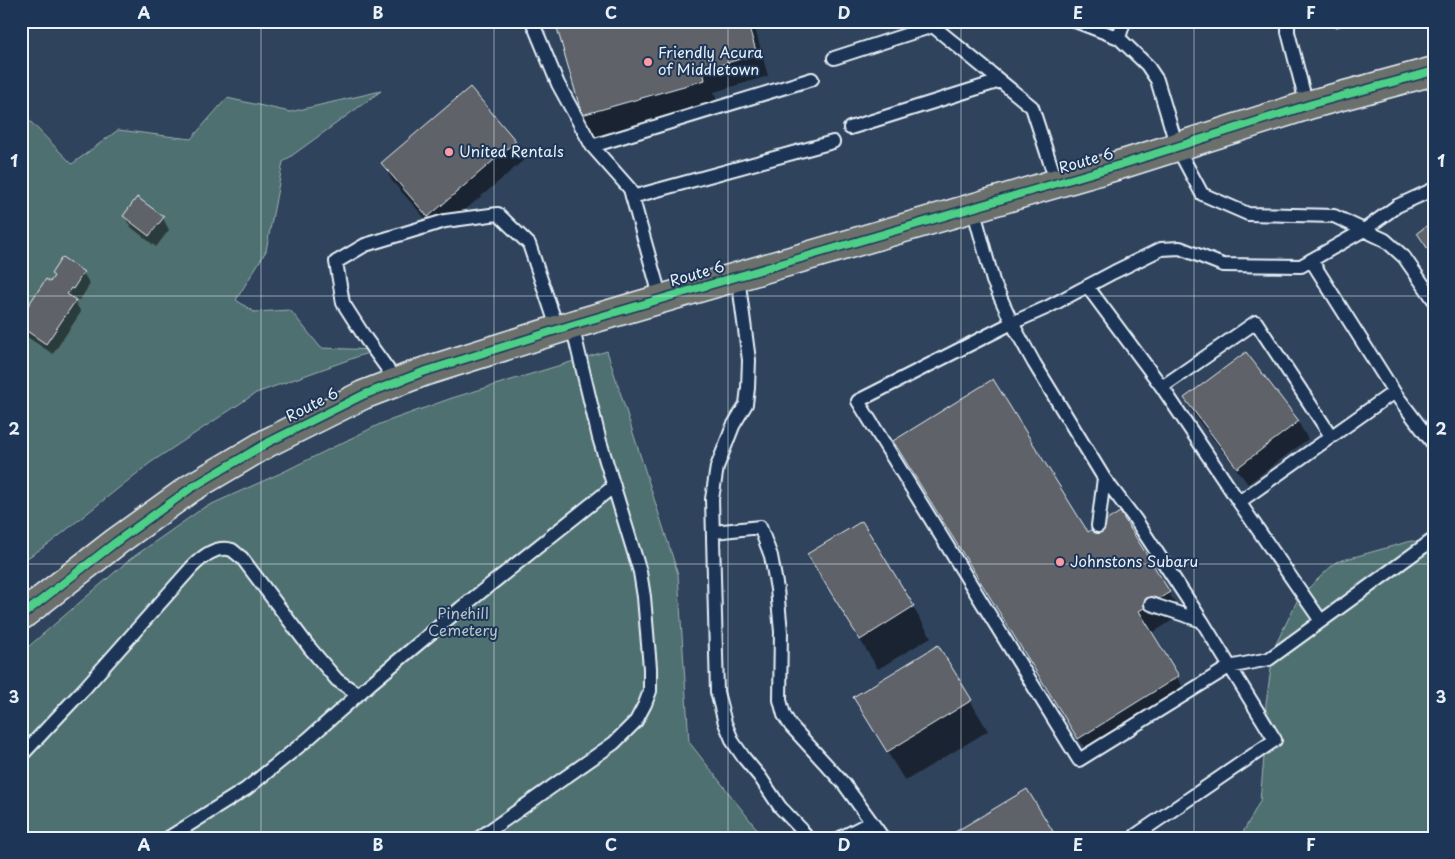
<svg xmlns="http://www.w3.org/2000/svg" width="1455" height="859" font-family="'Playpen Sans',sans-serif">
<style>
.green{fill:#4f7070;stroke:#9cb0b4}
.shadow{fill:#0007}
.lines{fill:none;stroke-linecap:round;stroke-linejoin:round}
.stream{stroke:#87a4b9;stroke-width:8}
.building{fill:#5e6369;stroke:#e8f1f8}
.lane-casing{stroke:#e8f1f8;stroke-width:16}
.primary-casing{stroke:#e8f1f8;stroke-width:31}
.lane{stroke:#1d3557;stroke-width:12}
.primary{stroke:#6c706d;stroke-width:28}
.cycleway-casing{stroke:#1d3557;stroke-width:11}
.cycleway{stroke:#4dcf88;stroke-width:8}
.grid{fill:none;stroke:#e8f1f8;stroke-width:1;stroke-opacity:0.55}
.poi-dot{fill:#ff9aa2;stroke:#1d3557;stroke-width:2}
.labels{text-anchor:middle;stroke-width:4;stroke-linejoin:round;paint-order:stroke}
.poi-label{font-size:15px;fill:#e8f1f8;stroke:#1d3557;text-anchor:start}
.street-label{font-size:15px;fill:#e8f1f8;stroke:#1d3557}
.park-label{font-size:15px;fill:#b2c4c8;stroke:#1d3557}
.neatline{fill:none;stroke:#e8f1f8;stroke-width:2}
.grid-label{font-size:16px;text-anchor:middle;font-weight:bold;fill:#e8f1f8}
</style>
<rect width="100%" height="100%" fill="#30435c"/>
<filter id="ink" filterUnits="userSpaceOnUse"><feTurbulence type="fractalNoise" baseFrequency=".02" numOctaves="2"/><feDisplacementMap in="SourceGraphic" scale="10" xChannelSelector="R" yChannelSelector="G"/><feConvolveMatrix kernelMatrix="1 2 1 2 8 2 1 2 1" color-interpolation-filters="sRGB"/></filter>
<g filter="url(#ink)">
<path class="green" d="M381,91L283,162L266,251L236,300L254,312L290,310L321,348L376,350L256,393L150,463L50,543L21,562V112L72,164L118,130L191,139L227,98L290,112Z
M607,351L678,574L689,742L764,838H21V653L129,560L203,508L281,473L380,424L452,398Z
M1411,541L1434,543V838H1240L1260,801L1264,757L1266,703L1274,648L1299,597L1336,562Z"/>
<path class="shadow" d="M556,21H753L768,76L714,92L717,102L596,137L583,115Z
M470,89L515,142L525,159L438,233L392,181L383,164Z
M124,216L163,218L169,230L156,247L131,227Z
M83,273L90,284L80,300L77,299L75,302L81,312L53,354L24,335L21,330V318L54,278L52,274Z
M1246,353L1298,422L1308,439L1248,484L1195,416L1185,399Z
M907,464L1088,534L1120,513L1182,614L1151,634L1190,699L1092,760Z
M861,522L931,637L878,669L826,584Z
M938,646L988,731L905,781L872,727Z"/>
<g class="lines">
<path class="stream" d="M1336,24L1345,21"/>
</g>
<path class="building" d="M555,21H747L757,54L703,70L705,80L582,115Z
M470,87L516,141L428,217L381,163Z
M137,197L164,217L149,236L123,216Z
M1433,221H1434V258L1417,233Z
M62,257L84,272L73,289L71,288L67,294L76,300L46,344L21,327V316L46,279L50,282L54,276L51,274Z
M1246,352L1299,421L1237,468L1184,398Z
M993,379L1088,532L1120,512L1170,592L1139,611L1179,676L1078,739L893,441Z
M862,521L914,606L860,640L807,554Z
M938,645L972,700L887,752L853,697Z
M1027,789L1057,838H945Z"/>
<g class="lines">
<g class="lane-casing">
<path id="lane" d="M532,21L558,84L592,146L630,189L661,299
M1075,21L1119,38
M1124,21L1119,38L1147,65L1157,80L1177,147L1202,194L1248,214L1334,216L1385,240L1404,257L1434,300
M1288,21V32L1307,106
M834,58L933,26L1032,107L1057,184
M850,128L1000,81
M592,146L812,79
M1434,189L1397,206L1364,230L1301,266L1223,265L1180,248L1161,249L1114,272L1048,307L1012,323L858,401L1079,760L1229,667L1269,659L1434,539
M632,197L833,142
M973,208L993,281L1012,323L1034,363L1104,478L1135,519L1202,621L1275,740L1136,835
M1311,260L1394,392
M738,277L749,360L748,388L746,404L733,426L717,467L712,499L717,692L725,723L733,742L744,758L760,777L780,807L801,829L807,838
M1087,286L1162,387
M397,382L366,339L343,303L336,262L365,245L445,221L498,214L529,244L558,330
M1239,502L1162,387L1256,322L1331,436
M1098,526L1104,478
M714,532L760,527L771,556L777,589L781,632L780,700L784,715L791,726L844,784L883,838
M1151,604L1202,621
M1321,621L1239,502L1394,392L1434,445
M21,756L84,689L192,567C202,557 216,545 232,550C235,552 239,556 242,558L309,647L337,680L358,694
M168,838L246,789L308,739L370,684L461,608L614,486
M479,838L614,743L636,721L645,704L650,691V668L644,597L640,572L599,438L572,325
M840,838L871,822"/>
</g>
<g class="primary-casing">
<path id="primary" d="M21,616L116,542L191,488L267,443L363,395L423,372L572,325L1126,163L1312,104L1434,71"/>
</g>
<use href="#lane" class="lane"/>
<use href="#primary" class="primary"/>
<g class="cycleway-casing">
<path id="cycleway" d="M21,616L116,542L191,488L267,443L363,395L423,372L572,325L1126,163L1312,104L1434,71"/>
</g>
<use href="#cycleway" class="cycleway"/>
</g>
</g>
<path class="grid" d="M261,21V838M494,21V838M728,21V838M961,21V838M1194,21V838M21,296H1434M21,564H1434"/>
<g class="poi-dot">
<circle cx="648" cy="62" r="5"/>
<circle cx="449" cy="152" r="5"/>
<circle cx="1060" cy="562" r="5"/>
</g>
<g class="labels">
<g class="poi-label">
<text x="658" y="58">Friendly Acura<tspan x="658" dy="17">of Middletown</tspan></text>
<text x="459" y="157">United Rentals</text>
<text x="1070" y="567">Johnstons Subaru</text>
</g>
<g class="street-label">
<text transform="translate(1086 161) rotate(-16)" y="5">Route 6</text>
<text transform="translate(697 274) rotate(-16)" y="5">Route 6</text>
<text transform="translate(312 405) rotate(-27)" y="5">Route 6</text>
</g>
<g class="park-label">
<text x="463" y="619">Pinehill<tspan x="463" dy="17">Cemetery</tspan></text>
</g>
</g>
<rect width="1455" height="859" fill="none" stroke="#1d3557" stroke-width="55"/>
<rect x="28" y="28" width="1400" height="804" class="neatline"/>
<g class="grid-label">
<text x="144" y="19">A</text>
<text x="378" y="19">B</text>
<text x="611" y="19">C</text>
<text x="844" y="19">D</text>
<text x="1078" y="19">E</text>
<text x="1311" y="19">F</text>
<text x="14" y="167">1</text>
<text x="1441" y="167">1</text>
<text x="14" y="435">2</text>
<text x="1441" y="435">2</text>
<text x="14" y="703">3</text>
<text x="1441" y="703">3</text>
<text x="144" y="851">A</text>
<text x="378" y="851">B</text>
<text x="611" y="851">C</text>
<text x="844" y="851">D</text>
<text x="1078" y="851">E</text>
<text x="1311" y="851">F</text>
</g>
</svg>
